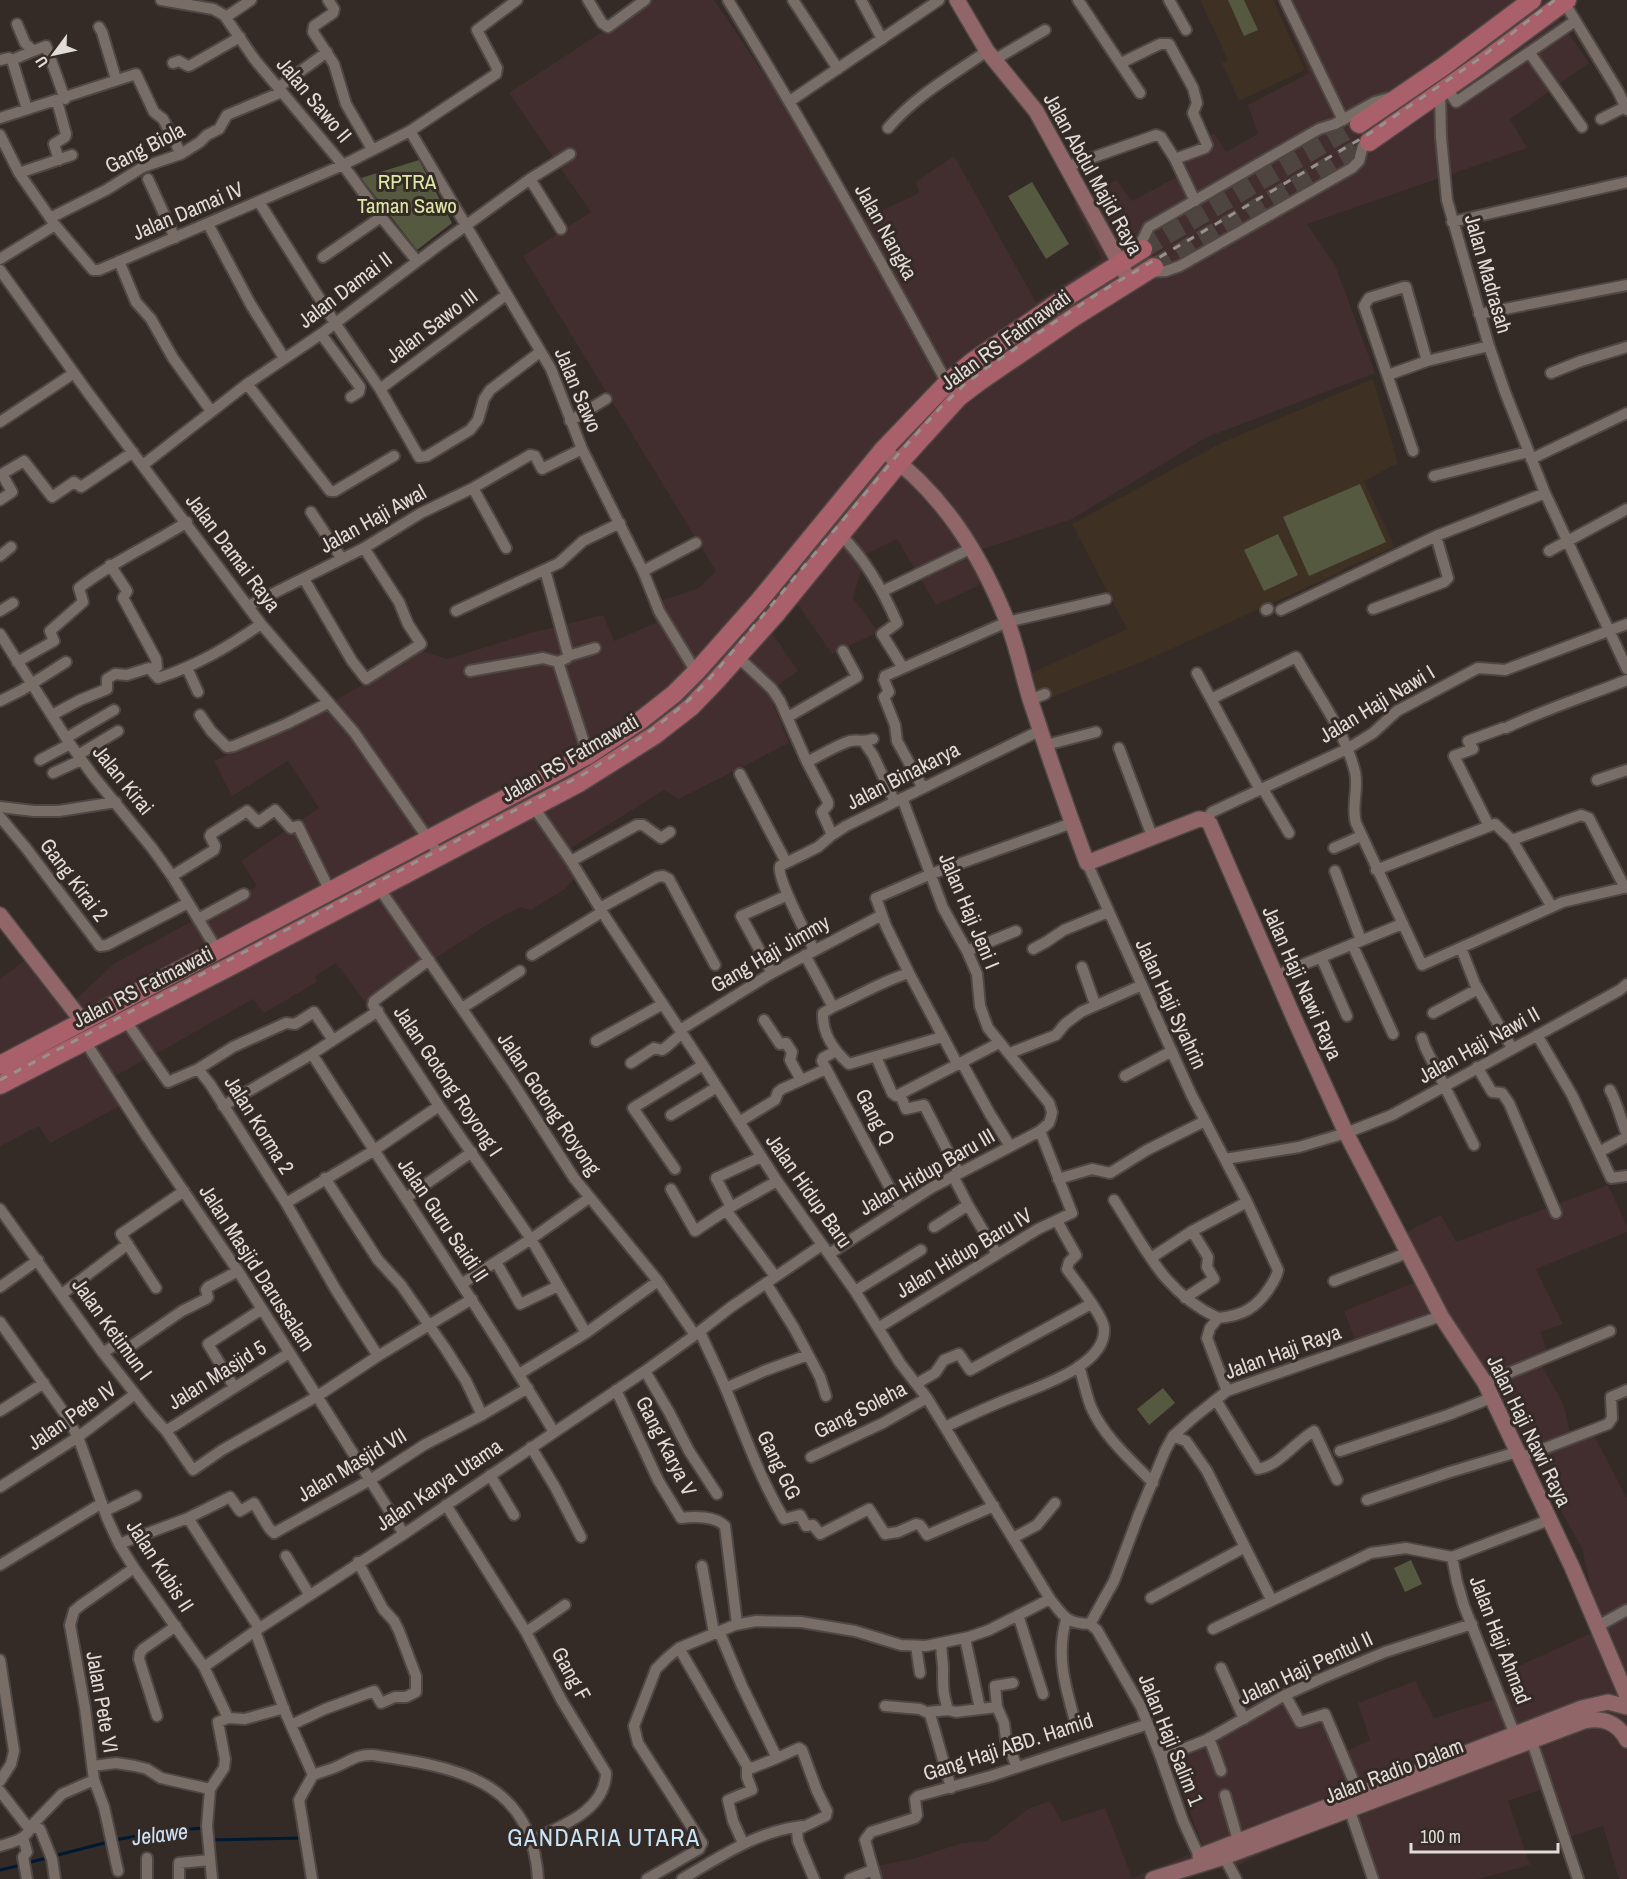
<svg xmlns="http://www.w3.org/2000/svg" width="1627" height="1879" font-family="'Archivo Narrow',sans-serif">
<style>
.commercial{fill:#422e2e}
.education{fill:#3e3123}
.green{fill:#55593f}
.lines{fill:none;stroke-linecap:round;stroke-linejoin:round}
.stream{stroke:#001932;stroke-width:3}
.primary-tunnel{stroke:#4e4541;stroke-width:18;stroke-dasharray:18 9;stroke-linecap:butt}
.street-casing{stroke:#4f4744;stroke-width:14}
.secondary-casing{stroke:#4f4744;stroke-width:18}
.primary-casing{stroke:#4f4744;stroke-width:21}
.street{stroke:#796d68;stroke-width:10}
.secondary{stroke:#916669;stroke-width:15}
.primary{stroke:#aa606a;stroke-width:18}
.rail{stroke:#98918d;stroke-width:3;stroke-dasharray:8 8;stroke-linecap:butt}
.labels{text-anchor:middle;stroke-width:6;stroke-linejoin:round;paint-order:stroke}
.street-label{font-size:21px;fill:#e2dcd9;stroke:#342a26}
.park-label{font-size:21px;fill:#dde8a4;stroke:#342a26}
.water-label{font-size:22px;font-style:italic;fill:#cde1f6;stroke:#342a26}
.quarter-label{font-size:24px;letter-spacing:1.5px;fill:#c8e4f7;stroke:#342a26}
</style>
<rect width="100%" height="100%" fill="#342a26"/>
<path class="commercial" d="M645,0H714L862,220L919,193L916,182L954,156L1036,302L1102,259L1074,203L1116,180L1132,201L1179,176L1171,160L1214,133L1226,152L1258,134L1248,105L1309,73L1277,0H1580L1558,18L1589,63L1510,119L1527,148L1307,224L1335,265L1375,373L1207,437L1072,519L971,553L980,585L936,605L897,539L866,554L853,598L878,632L832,654L795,600L768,627L798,671L768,692L789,743L679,799L664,790L560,855L574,879L565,889L531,910L520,907L490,923L366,1003L336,963L315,976L317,982L264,1013L253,999L154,1055L107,1080L122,1105L50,1143L39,1126L0,1146V979L27,959L66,1008L115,963L257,886L241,861L319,808L288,761L232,796L214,761L315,712L422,651L447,659L531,633L603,615L614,641L656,623L648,605L699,588L716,571L523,256L591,212L509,93L620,20Z
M1608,1185L1627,1226V1232L1536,1269L1563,1324L1540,1332L1550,1357L1540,1363L1563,1403L1572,1441L1592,1432L1627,1498V1879H1619L1603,1826L1558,1841L1543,1789L1508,1801L1530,1865L1478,1879H1372L1350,1817L1265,1852L1234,1868L1219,1869L1185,1879H851L868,1873L881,1865L913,1859L962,1843L987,1841L1028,1809L1050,1801L1062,1822L1105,1808L1132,1878L1204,1848L1169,1760L1289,1696L1299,1719L1328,1710L1347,1751L1370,1740L1358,1703L1415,1681L1434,1718L1489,1701L1523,1687L1515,1668L1600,1629L1582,1548L1444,1307L1356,1342L1344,1311L1428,1277L1406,1232L1441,1215L1456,1242Z"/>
<path class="education" d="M1200,0H1273L1305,70L1239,101L1222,63L1228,60Z
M1373,379L1398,463L1364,481L1395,547L1343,569L1341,572L1149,659L1037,703L1025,676L1127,629L1072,524L1221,443Z"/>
<path class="green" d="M1228,0H1244L1258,30L1244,36Z
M419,160L452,223L417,250L361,178Z
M1032,182L1069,244L1046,259L1008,196Z
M1360,484L1386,542L1309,576L1283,517Z
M1278,534L1298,575L1264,591L1244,550Z
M1163,1388L1175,1403L1149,1425L1137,1409Z
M1411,1560L1422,1584L1405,1592L1394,1568Z"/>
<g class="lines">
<path class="stream" d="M212,1839V1840L303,1838
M114,1840L174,1830L206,1828
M27,1863L108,1842
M0,1870L21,1865"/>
<path class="primary-tunnel" d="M1143,249L1359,124
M1154,267L1369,142"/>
<g class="street-casing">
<path id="street" d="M161,0L213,9L224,15L255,60L343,165L381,217L417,261
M328,0L334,9L333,13L314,26L313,32L334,64L346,104L372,149
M588,0L602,23L608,27L645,0
M728,0C805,125 876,253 947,383
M793,0L838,69
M861,0L882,39
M1078,0L1140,93
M1169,0L1186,30
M1285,0L1343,120
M1564,2L1618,91L1627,110
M226,17L251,0
M17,24L25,43L33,51L46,46L65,99
M99,27L102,32L116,79
M1529,52L1582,127
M0,60L9,58L12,60L27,109
M12,60L33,51
M994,60L1045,30
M173,63L179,61L188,66L191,65L240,37
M1121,63L1160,44H1169L1193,88L1197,103L1193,113L1207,145L1205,148L1175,159L1195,201
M279,87L327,52
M1447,88L1456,102L1575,21
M1440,93L1441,137L1447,200L1489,346L1505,392L1545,493L1627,669
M57,101L66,134L65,137L54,144L59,160
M790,101L939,0
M0,118L136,74L154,112L163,119L181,154
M1601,119L1625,107
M888,128C915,96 953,75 987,51
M410,131L551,369L582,449L643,571L659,611L696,672
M0,135L19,173L53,222
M1066,167L1156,135L1161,137L1175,159
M19,173L72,155
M148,179L175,238
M530,179L561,229
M259,202L335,323L380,389L419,457L427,456L470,430L478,420L484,399L490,390L540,352
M50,218L106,190L143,167L181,154L200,142L207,135L219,129L227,115L282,92
M1452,222L1627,182
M208,224L251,305L284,358
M1136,253L1149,227L1319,129L1335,124L1375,102L1389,98
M323,257L381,217
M0,259L55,225L93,270H99L343,165L410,131L496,74L497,68L477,30L517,0
M119,261L136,302L151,319L173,358L211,411
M0,270L89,394L261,624L354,732L440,856
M1147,272L1166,271L1180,266L1352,168L1359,161L1363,146
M1479,314L1627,285
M321,334L360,387L359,392L351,397
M1551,373L1581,361L1627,347
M1388,375L1427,361L1489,346
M247,384L330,491H335L394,456
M380,389L506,295
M570,421L606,399
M0,422L74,373
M1413,451L1364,306L1369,298L1404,287H1406L1427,361
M1531,459L1627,413
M143,465L247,384L321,334L439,245L530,179L570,154
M1434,476L1528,452
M473,488L506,548
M0,500L12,492L2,474L24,461L52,497L74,482L81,487L133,452
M311,512L342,559
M840,534C866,560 883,590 897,623L882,634L903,668
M1549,551L1627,509
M0,556L11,547
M110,565L127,591L123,598L156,659L157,667L153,670
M545,570L568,654L567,658L558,662
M643,571L696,543
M304,579L352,661L366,679L421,644L408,624L399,602L364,548
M883,591L972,548
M248,606L364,548L421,513L473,488L530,455L535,456L542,469L582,449
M1373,609L1444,582L1448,578L1436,536
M1266,610L1268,609
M1281,610L1436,536L1545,493
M0,611L13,603
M456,611L559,563L583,541L620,523
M0,634L70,744L94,777L152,848L172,876L217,950
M568,656L595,648
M738,657L772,689L780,701L807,762L828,802V805L822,812L832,835
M17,662L54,641L50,631L83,602L79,588C112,562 151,545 187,522
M558,662L588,755
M187,668L198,692
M470,671L543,658L558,662
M1197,673L1260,790
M1211,699L1296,657C1317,695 1344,729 1355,772C1359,789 1351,806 1356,823L1422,965L1563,902L1627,887
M1030,700L1045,694
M0,701L22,690L66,662
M52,715L80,700L107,689V679L115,674L127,675L149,668L158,678C196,666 228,647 261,624
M200,715L211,731L227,747L234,746L286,724L328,703
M788,717L857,677L843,651
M66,738L114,710
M864,742L873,755L895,802
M1046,745L1096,732
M1119,748L1152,836
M78,755L118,731
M40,760L70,744
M807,762C821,755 835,746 850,741C860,739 863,743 873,739
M53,773L81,760
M740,774L786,862
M1597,780L1627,770
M923,788L897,741L895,725L884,697L889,692L884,680L885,676L1007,622L1106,599
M1263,789L1289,833
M533,806L571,861L606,918L703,1065L777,1181L855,1291L900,1363L927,1398L1050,1599C1064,1617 1066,1623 1090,1624L1097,1630L1141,1707L1161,1758L1183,1821L1199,1856
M0,807L34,811H59L116,802
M0,817L26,848L100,946L107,945L188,903
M1206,820L1212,812L1347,749L1373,733L1397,711L1478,668L1505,670L1627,624
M1489,826L1454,756L1473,749L1468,741L1503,728H1506C1545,709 1587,696 1627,680
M1512,840L1581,815L1589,818L1625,888
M1334,848L1361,836
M571,861L637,825H643L661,838L670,832
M1087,863L1191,1094L1247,1202L1278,1270C1277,1276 1274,1281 1270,1287C1257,1308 1242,1316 1218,1318L1210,1328L1207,1338L1227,1391
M1376,870L1495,824L1512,840L1552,907
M1335,871L1361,940
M172,876L214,850L215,846L210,836L211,834L247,811L258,822L275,810L291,828L298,826L330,891
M379,888L513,1083L574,1178L658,1281L695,1335
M600,908L657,877L663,876L669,879L715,965
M198,919L244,894
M1352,944L1393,1034
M1461,948L1475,984L1512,1048
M1033,949L1046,942L1064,930L1108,912
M814,950C807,935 776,877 780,866L818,847L832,835L846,826L1041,730
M967,951L1016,931
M532,955L602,912
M805,955L833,1007L823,1013C822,1033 834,1051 849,1064L942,1037
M1321,957L1347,1016
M429,960L374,1001L373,1005L439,1106L531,1239L586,1333
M1082,967L1095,1004
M772,973L741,916L788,895
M1275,976L1402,924
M833,1007C859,996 882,981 909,973
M462,1008L520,971
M1433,1013L1478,989
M764,1020L780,1044L786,1043L792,1052L790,1060L801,1080
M126,1021L168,1082L198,1069L210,1084L286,1203L336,1290L378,1356
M680,1030L772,973L882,915
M1537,1035L1572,1095L1599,1152L1627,1137
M83,1038L146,1136L238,1271L404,1534
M1422,1038L1425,1047L1474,1145
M596,1041L663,1004
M836,1051L823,1058L822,1061L900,1207
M1010,1053L1056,1035L1065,1024L1081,1012L1142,985
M312,1054C392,1180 477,1303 554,1432
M876,1057L892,1093L896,1096L999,1043
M631,1063L654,1048L662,1050C669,1046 675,1038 682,1034
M962,1063L990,1114L1010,1146
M958,1065L909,973L886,926L876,898L931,874L1072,823
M1477,1067L1492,1092L1502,1093L1509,1103L1556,1213
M198,1069L233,1047L286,1023L295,1024L314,1012L333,1040
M1125,1076L1172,1051
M1610,1090C1618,1105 1621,1120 1627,1135
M900,1095L906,1109L924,1105L959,1173
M223,1106L312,1054L378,1011
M671,1115L717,1087
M739,1122L775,1100L778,1092L782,1089L826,1069
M1599,1152L1611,1178L1627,1176
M1225,1159L1299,1147L1346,1133L1392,1115L1620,990L1627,984
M675,1169L633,1108L703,1065
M953,1176L968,1205L997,1254
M325,1178L378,1260L401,1285L445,1348L466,1381L482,1415
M1058,1179L1092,1169L1110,1173L1147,1150L1205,1121
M671,1189L695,1231L731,1207L777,1181
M406,1198L472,1152
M1114,1200C1146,1249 1163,1292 1218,1318
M286,1203L373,1151L439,1106
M731,1207L716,1178L761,1157
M0,1209L103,1353L150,1413L166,1431L193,1470L222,1450L316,1397L378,1356L472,1299
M726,1210L775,1276
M934,1227L968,1205
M829,1254L931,1188L1040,1131L1049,1123L1051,1117L1052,1112L1049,1103L988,1028L980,1006L977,974L967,951L943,908L902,798
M1151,1258L1192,1231L1247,1202
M496,1262L520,1304L558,1286
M1334,1281L1407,1253
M463,1283L531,1239L589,1198
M766,1283L794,1328L820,1377L826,1396
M0,1287L38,1260
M156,1288L121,1234L184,1191
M855,1291L921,1250
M62,1294L128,1244
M1185,1298L1214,1279L1207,1267L1208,1257L1192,1231
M0,1322L65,1414L78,1437L107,1518L119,1544L134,1568L204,1667L228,1718L245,1719L284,1708
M878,1328L1038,1229L1072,1213L1040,1131
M700,1332C708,1350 717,1368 725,1387C744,1432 759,1477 784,1519L800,1515L806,1526L813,1525L820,1534L869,1509L885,1534L898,1532L916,1524L920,1525L927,1535L994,1506
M103,1353L116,1344L123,1350L131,1346L182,1311L206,1299L208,1297L206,1290L208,1287L238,1271
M1079,1366C1083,1379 1086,1394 1091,1407C1104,1437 1130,1459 1153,1483
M645,1371L669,1412L689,1451L717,1494
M519,1374L586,1333L658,1281
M1485,1383L1610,1331
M916,1384L935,1373L944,1360L959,1354L970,1370L1091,1304
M234,1387L208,1344L262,1309
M726,1388L764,1371L808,1355
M616,1390L658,1480L681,1518C694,1516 715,1516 725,1526L737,1624
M1216,1400L1258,1469C1279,1466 1296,1441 1314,1431L1337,1480
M0,1411L44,1383
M945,1427C968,1416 990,1406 1013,1397C1040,1386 1107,1365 1104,1328C1103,1315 1075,1281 1067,1269L1069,1262L1076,1255L1057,1221
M166,1431L289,1353
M1173,1436L1186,1441L1207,1471L1271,1599
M531,1447L555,1487L581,1537
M1340,1451L1448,1415L1491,1398
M811,1457L883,1423L927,1398
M1520,1458L1608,1424L1612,1418L1611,1397L1627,1390
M490,1475L514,1515
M0,1487L78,1437L135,1394
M1367,1500L1450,1472L1517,1452
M446,1505L526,1632L562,1701L606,1773C605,1811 561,1826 532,1840
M105,1511L136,1496
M188,1518L259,1628
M1013,1538L1037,1525L1055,1503
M119,1544L188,1518L230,1497L240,1511L254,1503L269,1528L274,1533L370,1480L424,1445L482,1415L528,1388
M286,1556L309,1594
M1452,1557L1457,1582L1464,1606L1515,1735
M0,1565L102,1503
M702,1566L714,1633
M1151,1598L1245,1547
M1018,1615L1043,1694
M1090,1624L1114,1581L1138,1517L1165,1451L1173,1436L1193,1418L1227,1391L1441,1316
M1598,1626L1627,1610
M1213,1629L1371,1553L1406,1548L1452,1557L1549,1520
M255,1631L285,1712L313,1775
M526,1632L565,1605
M965,1638L980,1709
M942,1643C940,1654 944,1662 943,1672C943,1689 943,1693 948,1710
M916,1646L920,1673
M679,1648L747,1766L752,1768L777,1758L742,1686L719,1631
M0,1660L14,1751L11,1764L0,1781
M204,1667L255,1631L404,1534L645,1371L695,1335L731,1307L822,1245
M1221,1668L1244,1719
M1013,1683L995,1686L997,1707L1004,1723L1006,1740L1017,1767
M1285,1695L1300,1722L1325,1714L1359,1794
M885,1706L920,1709L930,1714L951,1788
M928,1712L948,1710L956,1712L997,1707
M157,1716L139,1659L140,1653L143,1649L176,1626
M291,1725L325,1709L374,1691L381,1703L395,1697H406L416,1692V1676L399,1631L394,1621L383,1609L358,1562
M1052,1731L1064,1732L1071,1729L1075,1721C1065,1686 1056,1655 1066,1620
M1209,1738L1221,1771
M1532,1742L1578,1879
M777,1758L799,1748L802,1750L817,1791L827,1811L826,1816L797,1830L798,1841L814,1879
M1161,1758L1206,1740L1285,1695L1325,1677L1385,1652L1472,1624
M93,1766L116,1763L135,1766L147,1769L161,1778L210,1789
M313,1775C321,1772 329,1770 336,1767C350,1761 357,1754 373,1755C455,1767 532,1779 538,1879
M0,1791L27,1826H31L62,1794L94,1780
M1225,1795L1238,1840
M1348,1805L1373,1879
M23,1838L27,1852L23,1857L27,1879
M743,1843L733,1821L728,1800L752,1790L747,1777V1766
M0,1846C12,1842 27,1840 31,1826L40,1829L52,1859L55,1879
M1224,1857L1236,1879
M147,1858V1879
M118,1871L104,1807L94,1780L85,1708L70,1625L74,1611L81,1605L134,1568
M179,1879V1863L210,1860
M212,1879L207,1826L210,1789L224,1768L225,1759L218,1722L228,1718
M312,1879L299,1800L313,1775
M647,1879L699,1849L702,1843L638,1743L634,1726L656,1669L667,1658L679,1648L735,1625L756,1621L801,1622L855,1631L901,1645L926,1646L969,1637L989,1630L1050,1599
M682,1879C720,1857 757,1831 802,1826
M850,1879L873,1870
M876,1879L865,1840L871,1832L915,1818L917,1815L915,1799L918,1796L991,1776L1148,1724"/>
</g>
<g class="secondary-casing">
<path id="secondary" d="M957,0L987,51L1036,111L1130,282
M883,450C943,494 980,553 1007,621C1017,646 1022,673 1030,699C1048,754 1067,809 1087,863L1199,819L1206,820L1210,824L1294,1018L1346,1133L1441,1316L1485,1383L1572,1567L1627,1696
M0,915L83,1022
M1200,1856L1582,1708L1608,1702L1627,1707
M1153,1879L1224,1857L1584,1721C1603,1717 1617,1722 1627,1740"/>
</g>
<g class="primary-casing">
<path id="primary" d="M1359,124L1444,66L1532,0
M1369,142L1478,66L1567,0
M0,1065L588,755L641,720L674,694L696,672L759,601L883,450L947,383L972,362L1059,302L1143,249
M0,1085L231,966L579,783L655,735L691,707L716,681L775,615L900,462L959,397L980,381L1074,317L1154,267"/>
</g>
<use href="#street" class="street"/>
<use href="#secondary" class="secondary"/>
<use href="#primary" class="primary"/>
<path class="rail" d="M0,1080L584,774C621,751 658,728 691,698C702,687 713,675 723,663L900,452L941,407L964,385L992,364L1097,294L1367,135L1479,59L1555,0"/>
</g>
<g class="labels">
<g class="street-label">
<text transform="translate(314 100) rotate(50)" y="7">Jalan Sawo II</text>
<text transform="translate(145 148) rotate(-27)" y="7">Gang Biola</text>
<text transform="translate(1093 174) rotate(61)" y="7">Jalan Abdul Majid Raya</text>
<text transform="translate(188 211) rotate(-23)" y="7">Jalan Damai IV</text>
<text transform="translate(886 232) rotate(61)" y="7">Jalan Nangka</text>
<text transform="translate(1488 274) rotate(74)" y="7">Jalan Madrasah</text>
<text transform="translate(345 290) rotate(-37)" y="7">Jalan Damai II</text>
<text transform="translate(432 326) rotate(-37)" y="7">Jalan Sawo III</text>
<text transform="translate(1006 340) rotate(-36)" y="7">Jalan RS Fatmawati</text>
<text transform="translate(578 390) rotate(67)" y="7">Jalan Sawo</text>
<text transform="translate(373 519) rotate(-29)" y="7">Jalan Haji Awal</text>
<text transform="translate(233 553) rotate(53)" y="7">Jalan Damai Raya</text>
<text transform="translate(1377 704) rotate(-31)" y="7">Jalan Haji Nawi I</text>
<text transform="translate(570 758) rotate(-30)" y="7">Jalan RS Fatmawati</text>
<text transform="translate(903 776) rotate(-27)" y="7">Jalan Binakarya</text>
<text transform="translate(123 780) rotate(51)" y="7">Jalan Kirai</text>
<text transform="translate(74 880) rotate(53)" y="7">Gang Kirai 2</text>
<text transform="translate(969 911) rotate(67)" y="7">Jalan Haji Jeni I</text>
<text transform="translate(770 954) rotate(-30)" y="7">Gang Haji Jimmy</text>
<text transform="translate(1302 983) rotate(66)" y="7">Jalan Haji Nawi Raya</text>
<text transform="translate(143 987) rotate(-27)" y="7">Jalan RS Fatmawati</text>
<text transform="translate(1171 1004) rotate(65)" y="7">Jalan Haji Syahrin</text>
<text transform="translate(1479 1045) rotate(-29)" y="7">Jalan Haji Nawi II</text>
<text transform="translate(448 1081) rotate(56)" y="7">Jalan Gotong Royong I</text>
<text transform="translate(549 1104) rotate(56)" y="7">Jalan Gotong Royong</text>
<text transform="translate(875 1117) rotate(62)" y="7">Gang Q</text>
<text transform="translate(259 1125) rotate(58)" y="7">Jalan Korma 2</text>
<text transform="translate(927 1172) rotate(-30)" y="7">Jalan Hidup Baru III</text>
<text transform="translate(809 1191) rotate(55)" y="7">Jalan Hidup Baru</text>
<text transform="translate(443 1220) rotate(56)" y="7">Jalan Guru Saidi II</text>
<text transform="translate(964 1253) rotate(-31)" y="7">Jalan Hidup Baru IV</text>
<text transform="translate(257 1268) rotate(57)" y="7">Jalan Masjid Darussalam</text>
<text transform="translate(112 1329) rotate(54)" y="7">Jalan Ketimun I</text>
<text transform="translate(1283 1352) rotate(-20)" y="7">Jalan Haji Raya</text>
<text transform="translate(217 1375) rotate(-32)" y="7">Jalan Masjid 5</text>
<text transform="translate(860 1410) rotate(-27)" y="7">Gang Soleha</text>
<text transform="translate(72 1416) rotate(-35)" y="7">Jalan Pete IV</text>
<text transform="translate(1529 1431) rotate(64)" y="7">Jalan Haji Nawi Raya</text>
<text transform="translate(666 1446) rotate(63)" y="7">Gang Karya V</text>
<text transform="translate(352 1465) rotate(-31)" y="7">Jalan Masjid VII</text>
<text transform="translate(779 1465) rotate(64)" y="7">Gang GG</text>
<text transform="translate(439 1485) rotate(-34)" y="7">Jalan Karya Utama</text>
<text transform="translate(160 1566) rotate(57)" y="7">Jalan Kubis II</text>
<text transform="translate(1500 1640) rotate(69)" y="7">Jalan Haji Ahmad</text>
<text transform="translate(1306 1668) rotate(-25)" y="7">Jalan Haji Pentul II</text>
<text transform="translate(571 1674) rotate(61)" y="7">Gang F</text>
<text transform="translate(102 1702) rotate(80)" y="7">Jalan Pete VI</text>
<text transform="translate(1171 1740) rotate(68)" y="7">Jalan Haji Salim 1</text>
<text transform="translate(1008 1747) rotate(-18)" y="7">Gang Haji ABD. Hamid</text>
<text transform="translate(1394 1771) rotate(-21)" y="7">Jalan Radio Dalam</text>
</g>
<g class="park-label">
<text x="407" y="189">RPTRA<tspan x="407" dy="24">Taman Sawo</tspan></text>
</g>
<g class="water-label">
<text transform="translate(160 1834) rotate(-7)" y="8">Jelawe</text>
</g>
<g class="quarter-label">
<text x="604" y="1846">GANDARIA UTARA</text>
</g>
</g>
<g transform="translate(54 54) rotate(237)" stroke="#342a26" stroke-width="4.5" paint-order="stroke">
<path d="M0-4.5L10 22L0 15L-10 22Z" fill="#e2dcd9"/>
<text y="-9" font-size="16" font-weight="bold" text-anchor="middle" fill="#e2dcd9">U</text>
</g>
<path d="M1411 1843v9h147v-9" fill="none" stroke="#e2dcd9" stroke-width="3"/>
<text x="1420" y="1843" font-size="18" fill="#e2dcd9" stroke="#342a26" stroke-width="4.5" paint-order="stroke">100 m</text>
</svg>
